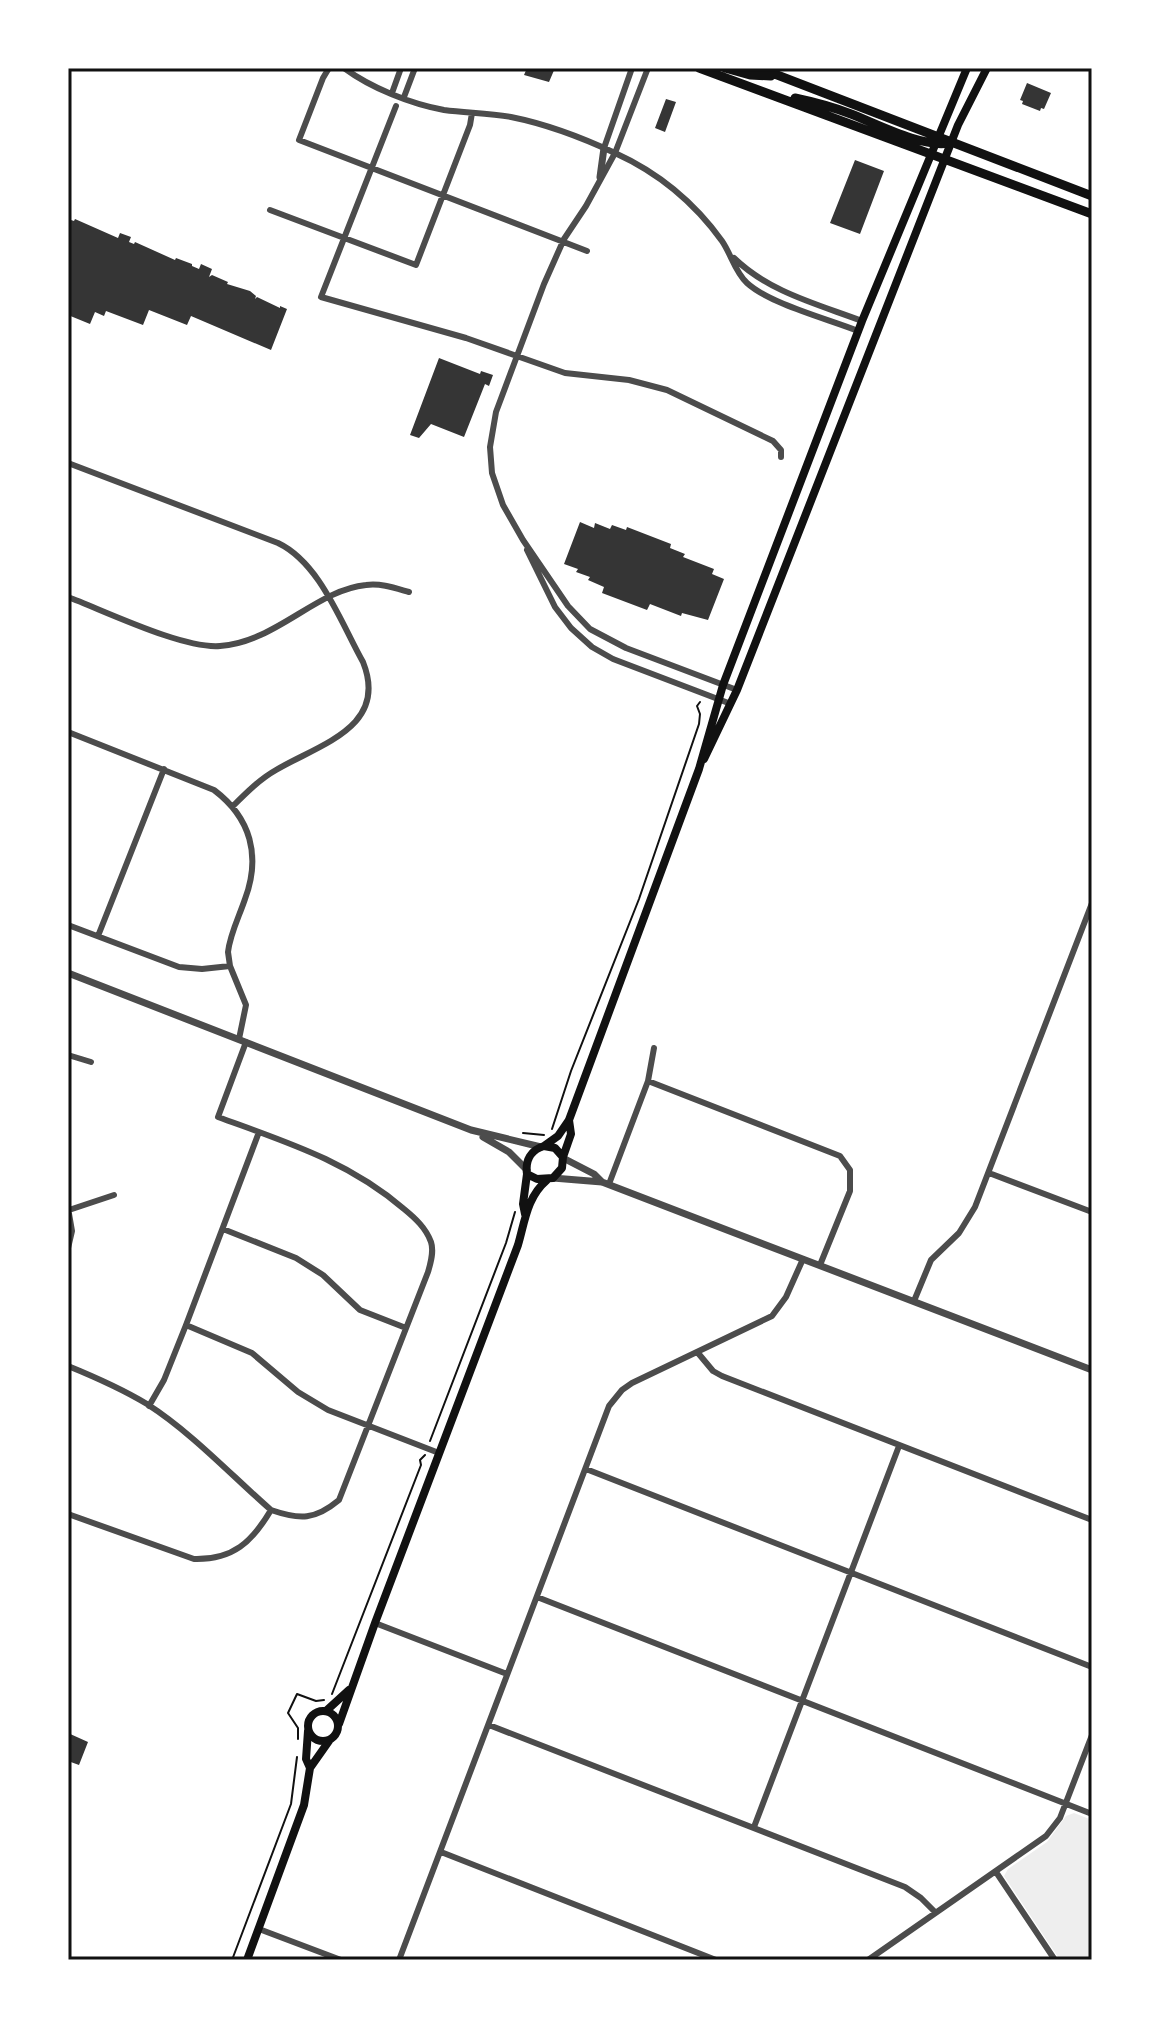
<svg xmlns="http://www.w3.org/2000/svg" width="1160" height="2028" font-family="Mulish,sans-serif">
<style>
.green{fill:#eee}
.building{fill:#353535}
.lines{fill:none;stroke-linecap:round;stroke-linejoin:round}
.path{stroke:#111;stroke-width:2}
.minor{stroke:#4c4c4c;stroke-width:6}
.tertiary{stroke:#4c4c4c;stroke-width:7}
.secondary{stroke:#111;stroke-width:8}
.primary{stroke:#111;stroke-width:9}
.neatline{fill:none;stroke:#111;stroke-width:3}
</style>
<rect width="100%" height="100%" fill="#fff"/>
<path class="green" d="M1074,1813L1092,1820V1960H1060L1004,1876L1008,1869L1047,1842L1066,1816Z"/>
<path class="building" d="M527,68H555L549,82L524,75Z
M1027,83L1051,93L1044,109L1041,108L1040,111L1022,104L1023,101L1020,100Z
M666,99L676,102L665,132L655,128Z
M855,160L884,171L860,234L830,223Z
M68,219L74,221L75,219L118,238L120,233L131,237L129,242L134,244L135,242L175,260L176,258L192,264V266L199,269L201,264L212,269L209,277L212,275L228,282L227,284L250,291L256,296L255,299L257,297L280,308V306L287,309L271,350L191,316L187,325L149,310L143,325L106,311L104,316L95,312L90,324L68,315Z
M439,358L480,374L481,371L493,375L489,386L485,384L464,437L431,424L419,438L410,435Z
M580,522L594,528L595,523L610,529L612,525L626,530L627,527L671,544L670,548L685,554L683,557L714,569L712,574L724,579L708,620L682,613L681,616L650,604L647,610L602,593L604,587L588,580L590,577L576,572L578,569L564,564Z
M68,1733L88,1742L79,1765L68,1761Z"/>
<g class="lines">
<path class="path" d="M552,1129L571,1071L639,899L699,724L700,714L697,706L700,702
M523,1133L544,1135
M430,1441L506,1243L515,1212
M332,1694L421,1465L420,1460L425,1455
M298,1739V1728L288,1713L297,1694L316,1701L324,1700
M232,1960L291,1804L297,1757"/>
<path class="minor" d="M329,68L323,78L299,140L587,251
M344,68C371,88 411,104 444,110C467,113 489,113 511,117C546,124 583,138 615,153C659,173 694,202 722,241C731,254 735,272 747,283C770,304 828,319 858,331
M648,68L615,153L586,206L564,239L544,284L496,412L490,447L492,473L503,505L523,540L568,606L590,629L626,648L737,690
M392,93L401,68
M404,97L415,68
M396,106L321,297L466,338L565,373L629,380L667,390L773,441L781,450V457
M604,148L632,68
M270,210L416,265L470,125L472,113
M734,258C769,292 817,304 862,321
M68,463L278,543C320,563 341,623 363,662C389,727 320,744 276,770C260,779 246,793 233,806
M527,550L555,607L571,628L592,647L613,659L731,704
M68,597C105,611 183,649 220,646C276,642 316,590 366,585C381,583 395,588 409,592
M68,732L214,790C251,818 261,856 245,899C239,917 230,934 228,952L230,966L246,1005L239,1039
M68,925L179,967L202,969L230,966
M98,936L164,769
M68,1055L91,1062
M648,1081L840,1156L850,1170V1191L820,1265
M989,1173L1092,1212
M609,1184L648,1081L654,1048
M69,1210L114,1195
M223,1229L296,1258L323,1275L360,1310L406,1328
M68,1248L72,1231L68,1208
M914,1301L931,1260L959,1233L975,1207L1092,903
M186,1325L252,1353L298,1392L328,1410L439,1453
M698,1353L713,1371L722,1376L1092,1520
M68,1366C95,1377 122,1389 147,1404C192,1433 231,1475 271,1510C300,1520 315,1520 339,1500L428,1272C431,1262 434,1251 431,1242C426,1228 415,1218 404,1209C348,1161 286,1142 218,1117L246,1042
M149,1406L164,1380L186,1325L259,1132
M586,1469L1092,1667
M68,1514L194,1559C233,1560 252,1542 271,1510
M537,1597L1092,1814
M375,1623L507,1674
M489,1725L905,1887L921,1898L935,1912
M754,1827L899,1446
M441,1852L716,1960
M996,1872L1055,1960
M259,1929L341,1960
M399,1960L609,1406L622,1390L632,1383L772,1316L786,1297L803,1259
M868,1960L1046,1836L1060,1818L1092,1735"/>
<path class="tertiary" d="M600,177L604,148
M68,973L471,1130L541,1147
M483,1137L509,1152L527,1170
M563,1158L594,1174L602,1182
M553,1178L602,1182L1092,1370"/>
<path class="secondary" d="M704,759L737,690L958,125L987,68
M544,1146L558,1136L569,1120L699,769L723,685L862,321L967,68
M544,1146L555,1148L563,1157L562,1168L553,1178L537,1179L527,1174C525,1160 531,1150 544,1146Z
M563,1157L571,1134L569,1120
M525,1214L523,1204L527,1174
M308 1726a15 15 0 1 1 30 0a15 15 0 1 1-30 0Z
M326,1711L349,1690
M339,1724L375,1623L518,1245C525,1221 527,1197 547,1180
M310,1768L329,1741
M247,1960L304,1805L310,1768L306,1759L308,1731"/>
<path class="primary" d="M699,68L1092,214
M725,68L750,75L771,76
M759,68L1092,196
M795,98C814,102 833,107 851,114C877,124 922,148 949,143"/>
</g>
<rect width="1160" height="2028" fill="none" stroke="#ffffff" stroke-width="140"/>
<rect x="70" y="70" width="1020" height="1888" class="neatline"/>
</svg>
